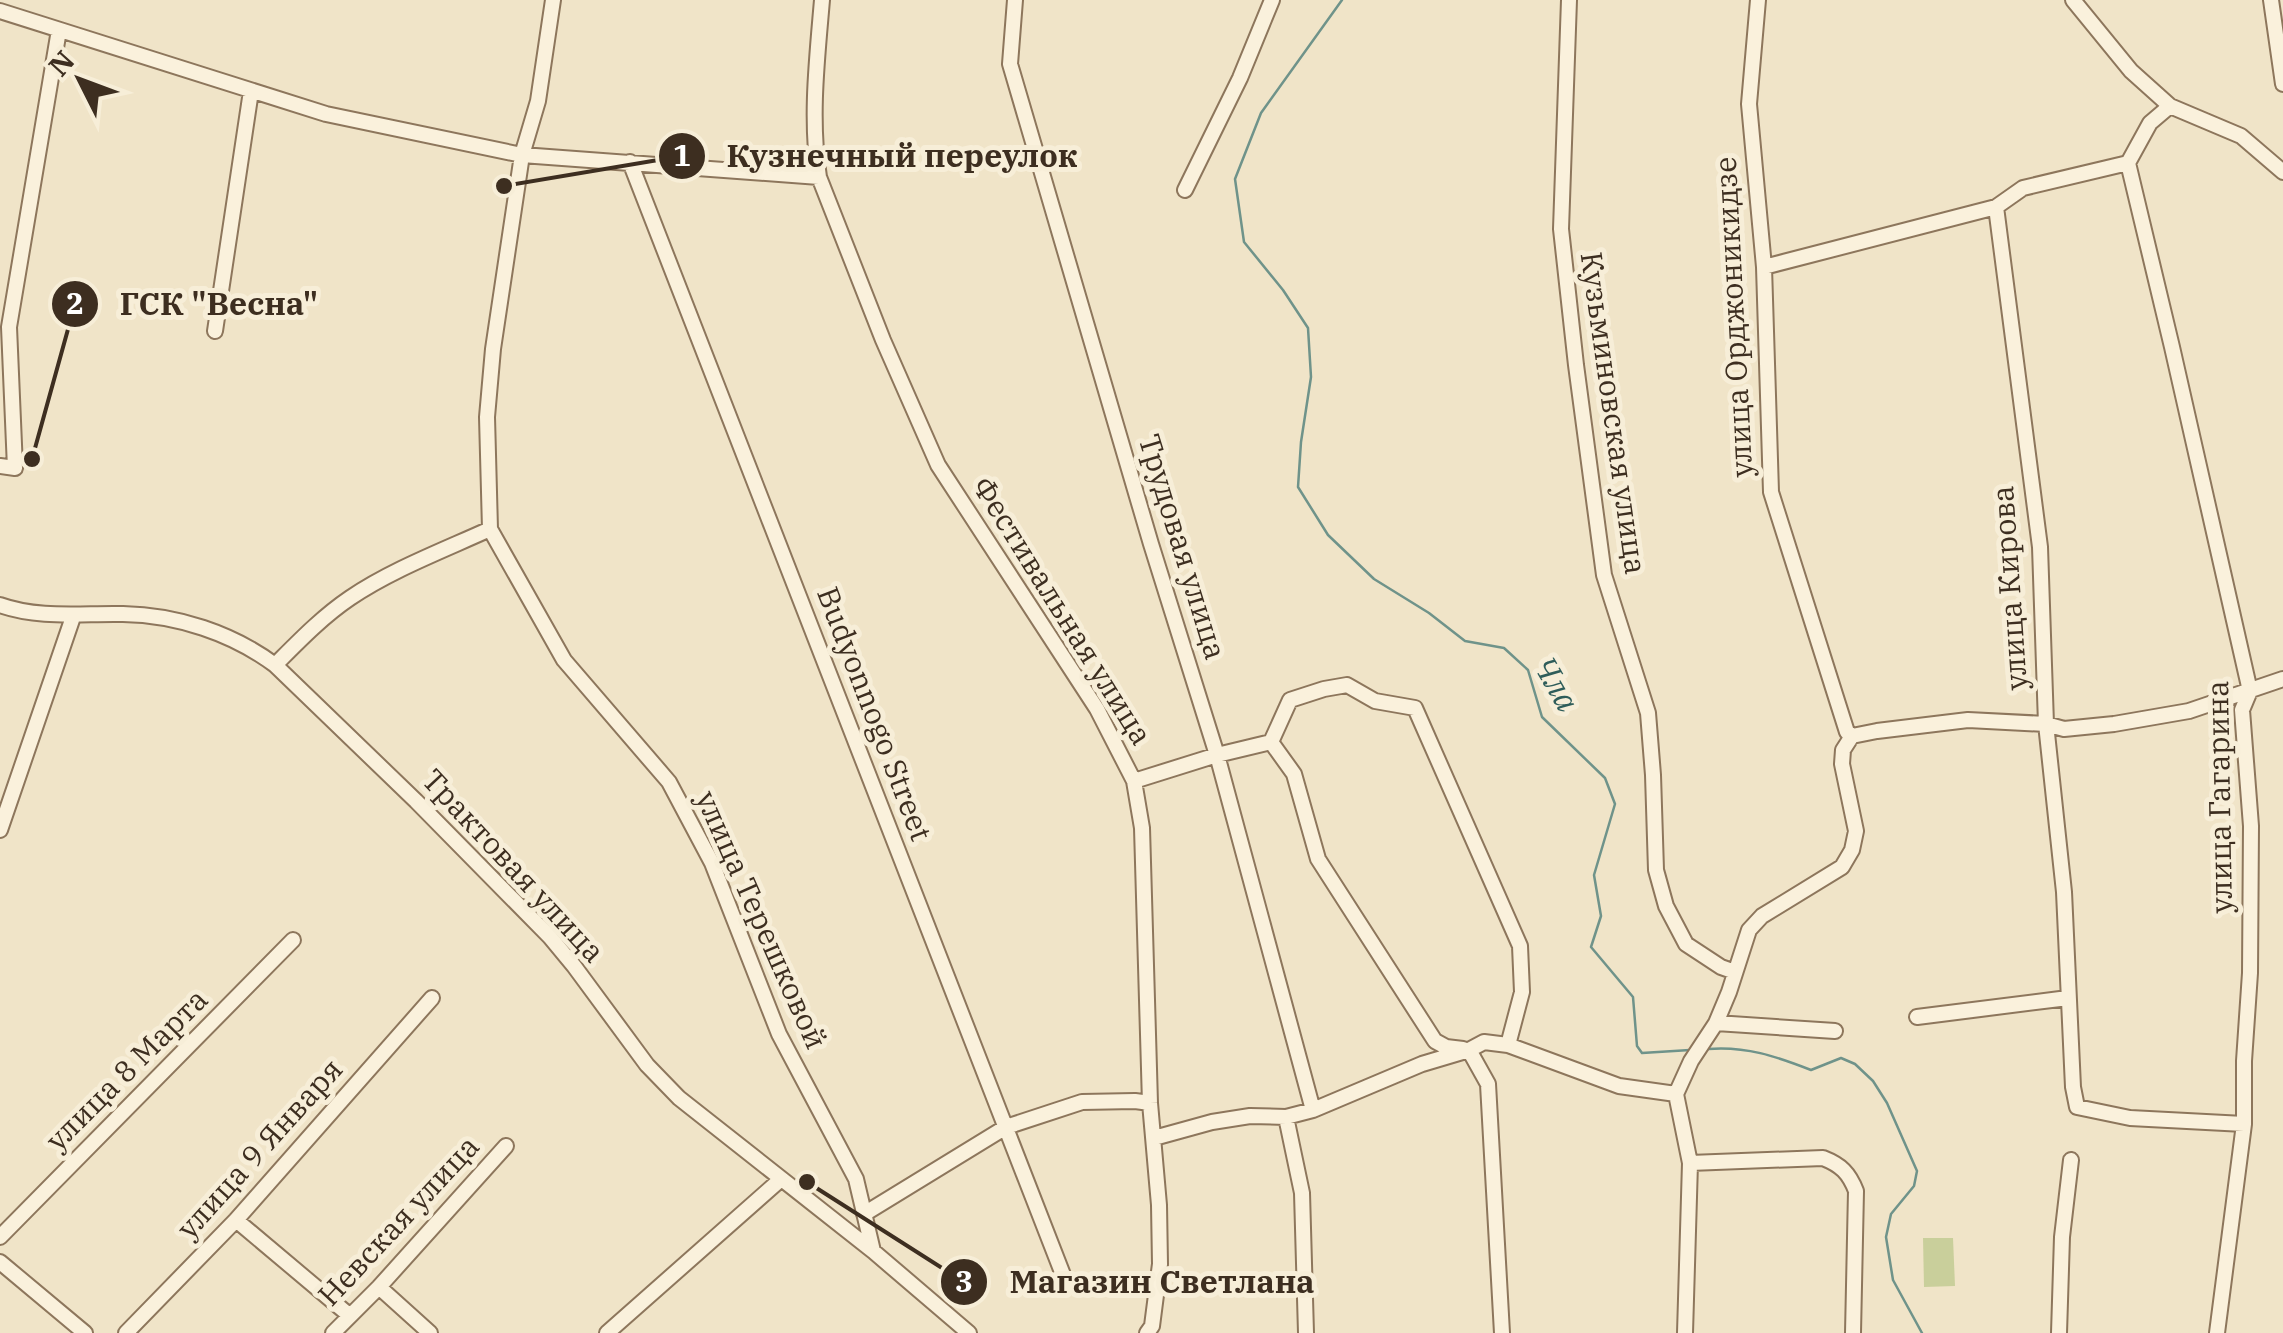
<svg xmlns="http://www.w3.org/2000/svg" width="2283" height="1333" font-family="'IBM Plex Serif',serif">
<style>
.green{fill:#c9cf9b}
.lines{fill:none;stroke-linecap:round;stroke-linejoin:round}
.stream{stroke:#6f938a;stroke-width:2.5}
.minor-casing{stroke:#8d765c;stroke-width:18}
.minor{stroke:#faf1dc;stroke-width:14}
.labels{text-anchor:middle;stroke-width:10;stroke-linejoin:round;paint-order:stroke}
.street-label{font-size:30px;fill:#3d2e20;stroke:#f7eed8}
.water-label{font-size:32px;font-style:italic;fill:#2f5d5a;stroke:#f7eed8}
.leader{fill:none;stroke:#3d2e20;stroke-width:4}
.callout-dot{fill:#3d2e20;stroke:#f7eed8;stroke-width:4}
.mark-label{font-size:30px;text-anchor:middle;font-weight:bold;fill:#fff}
.callout-label{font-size:32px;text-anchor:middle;font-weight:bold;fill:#3d2e20;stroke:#f7eed8;stroke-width:10;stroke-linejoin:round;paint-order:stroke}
</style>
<rect width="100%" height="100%" fill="#f0e4c8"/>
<path class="green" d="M1923,1238H1953L1955,1286L1924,1287Z"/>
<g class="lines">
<path class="stream" d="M1342,0L1261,113L1235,179L1244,242L1283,290L1308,328L1311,377L1301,442L1298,487L1328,535L1374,579L1429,613L1465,641L1504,648L1528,670L1542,717L1605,778L1615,804L1594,875L1601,916L1591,947L1633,997L1637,1046L1642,1053L1690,1050
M1708,1049C1746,1046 1775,1056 1811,1070L1841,1058L1855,1064L1873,1081L1887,1103L1917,1171L1914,1186L1891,1214L1886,1237L1893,1280L1922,1333"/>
<g class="minor-casing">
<path id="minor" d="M553,0L538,101L522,155L493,349L487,417L490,529L564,660L669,782L712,863L779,1034L856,1179L873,1251
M822,0C817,59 810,119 819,177L883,340L938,465L1097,709L1134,781L1142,828L1150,1103L1159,1205L1160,1264L1152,1326L1147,1333
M1015,0L1010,64L1151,544L1217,755L1313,1110
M1569,0L1561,229L1576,365L1604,575L1648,713L1653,775L1656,870L1666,906L1686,944L1721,967L1735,972
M1758,0L1749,104L1764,267L1771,492L1847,732L1852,736
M2073,0L2131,71L2170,106L2241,136L2283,172
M2271,0L2283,84
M0,11L326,114L522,155L819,177
M2170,106L2150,123L2128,163L2172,347L2250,691L2242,710L2251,826L2250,973L2244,1061V1124L2217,1333
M630,162L1067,1285
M2128,163L2023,188L1996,207L2040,547L2046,724L2064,892L2073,1087L2077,1107L2130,1118L2244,1124
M1185,190L1240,78L1272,0
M1764,267L1996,207
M215,331L251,91
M0,466L15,468L9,327L59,30
M0,605C39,619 82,613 123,614C177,615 232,633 275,665L416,801L550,937L574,966L647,1065L679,1098L873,1251L969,1333
M275,665C299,641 322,617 350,598C391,570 444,550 490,529
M1271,742L1294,774L1318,859L1435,1041L1446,1047L1463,1049
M1134,781L1217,755L1271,742L1290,700L1324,689L1347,685L1375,701L1415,708L1520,946L1522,992L1508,1045
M0,830L73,617
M1917,1017L2068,998
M1716,1023L1835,1031
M1469,1050L1488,1084L1502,1333
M1676,1094L1691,1061L1716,1023L1729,992L1749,930L1762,916L1842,867L1852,850L1856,831L1842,764L1843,750L1852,736L1877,731L1968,720L2046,724L2064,729L2114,724L2189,711L2283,679
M1676,1094L1690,1163L1685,1333
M1286,1117L1302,1193L1306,1333
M1154,1138L1212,1122L1250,1116L1286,1117L1313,1110L1422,1064L1469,1050L1484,1042L1508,1045L1619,1086L1676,1094
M1690,1163L1823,1158C1841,1165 1849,1173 1856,1191L1853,1333
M864,1214L1006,1127L1082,1102L1135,1101L1150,1103
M236,1220L349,1315
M0,1237L293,940
M0,1262L85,1333
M379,1287L430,1333
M126,1333L236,1220L432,998
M333,1333L379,1287L506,1146
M607,1333L780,1180
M2059,1333L2062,1237L2071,1160"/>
</g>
<use href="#minor" class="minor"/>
</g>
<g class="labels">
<g class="street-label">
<text transform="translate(1734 317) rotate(-93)" y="10">улица Орджоникидзе</text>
<text transform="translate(1613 413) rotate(82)" y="10">Кузьминовская улица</text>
<text transform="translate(1182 547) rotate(73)" y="10">Трудовая улица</text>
<text transform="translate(2010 588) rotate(-94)" y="10">улица Кирова</text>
<text transform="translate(1062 611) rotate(58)" y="10">Фестивальная улица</text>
<text transform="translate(874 714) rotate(69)" y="10">Budyonnogo Street</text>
<text transform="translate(2220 797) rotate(-91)" y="10">улица Гагарина</text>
<text transform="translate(513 866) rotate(47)" y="10">Трактовая улица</text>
<text transform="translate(761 920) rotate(66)" y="10">улица Терешковой</text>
<text transform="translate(127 1070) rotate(-45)" y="10">улица 8 Марта</text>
<text transform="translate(260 1149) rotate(-48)" y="10">улица 9 Января</text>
<text transform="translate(399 1221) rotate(-47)" y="10">Невская улица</text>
</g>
<g class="water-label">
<text transform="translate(1556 684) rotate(60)" y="11">Чла</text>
</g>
</g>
<path class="leader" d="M504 186L682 156M32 459L75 304M807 1182L964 1282"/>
<g class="callout-dot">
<circle cx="504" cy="186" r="10"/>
<circle cx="32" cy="459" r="10"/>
<circle cx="807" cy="1182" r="10"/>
<circle cx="682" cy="156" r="25"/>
<circle cx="75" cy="304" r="25"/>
<circle cx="964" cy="1282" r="25"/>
</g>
<g class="mark-label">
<text x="682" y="166">1</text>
<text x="75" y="314">2</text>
<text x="964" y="1292">3</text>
</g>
<g class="callout-label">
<text x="902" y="167">Кузнечный переулок</text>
<text x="219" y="315">ГСК "Весна"</text>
<text x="1162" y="1293">Магазин Светлана</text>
</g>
<g transform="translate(80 80) rotate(312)" stroke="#f7eed8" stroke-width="8" paint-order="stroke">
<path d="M0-8L18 38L0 25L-18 38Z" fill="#3d2e20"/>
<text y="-15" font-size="28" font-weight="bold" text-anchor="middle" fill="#3d2e20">N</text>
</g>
</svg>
